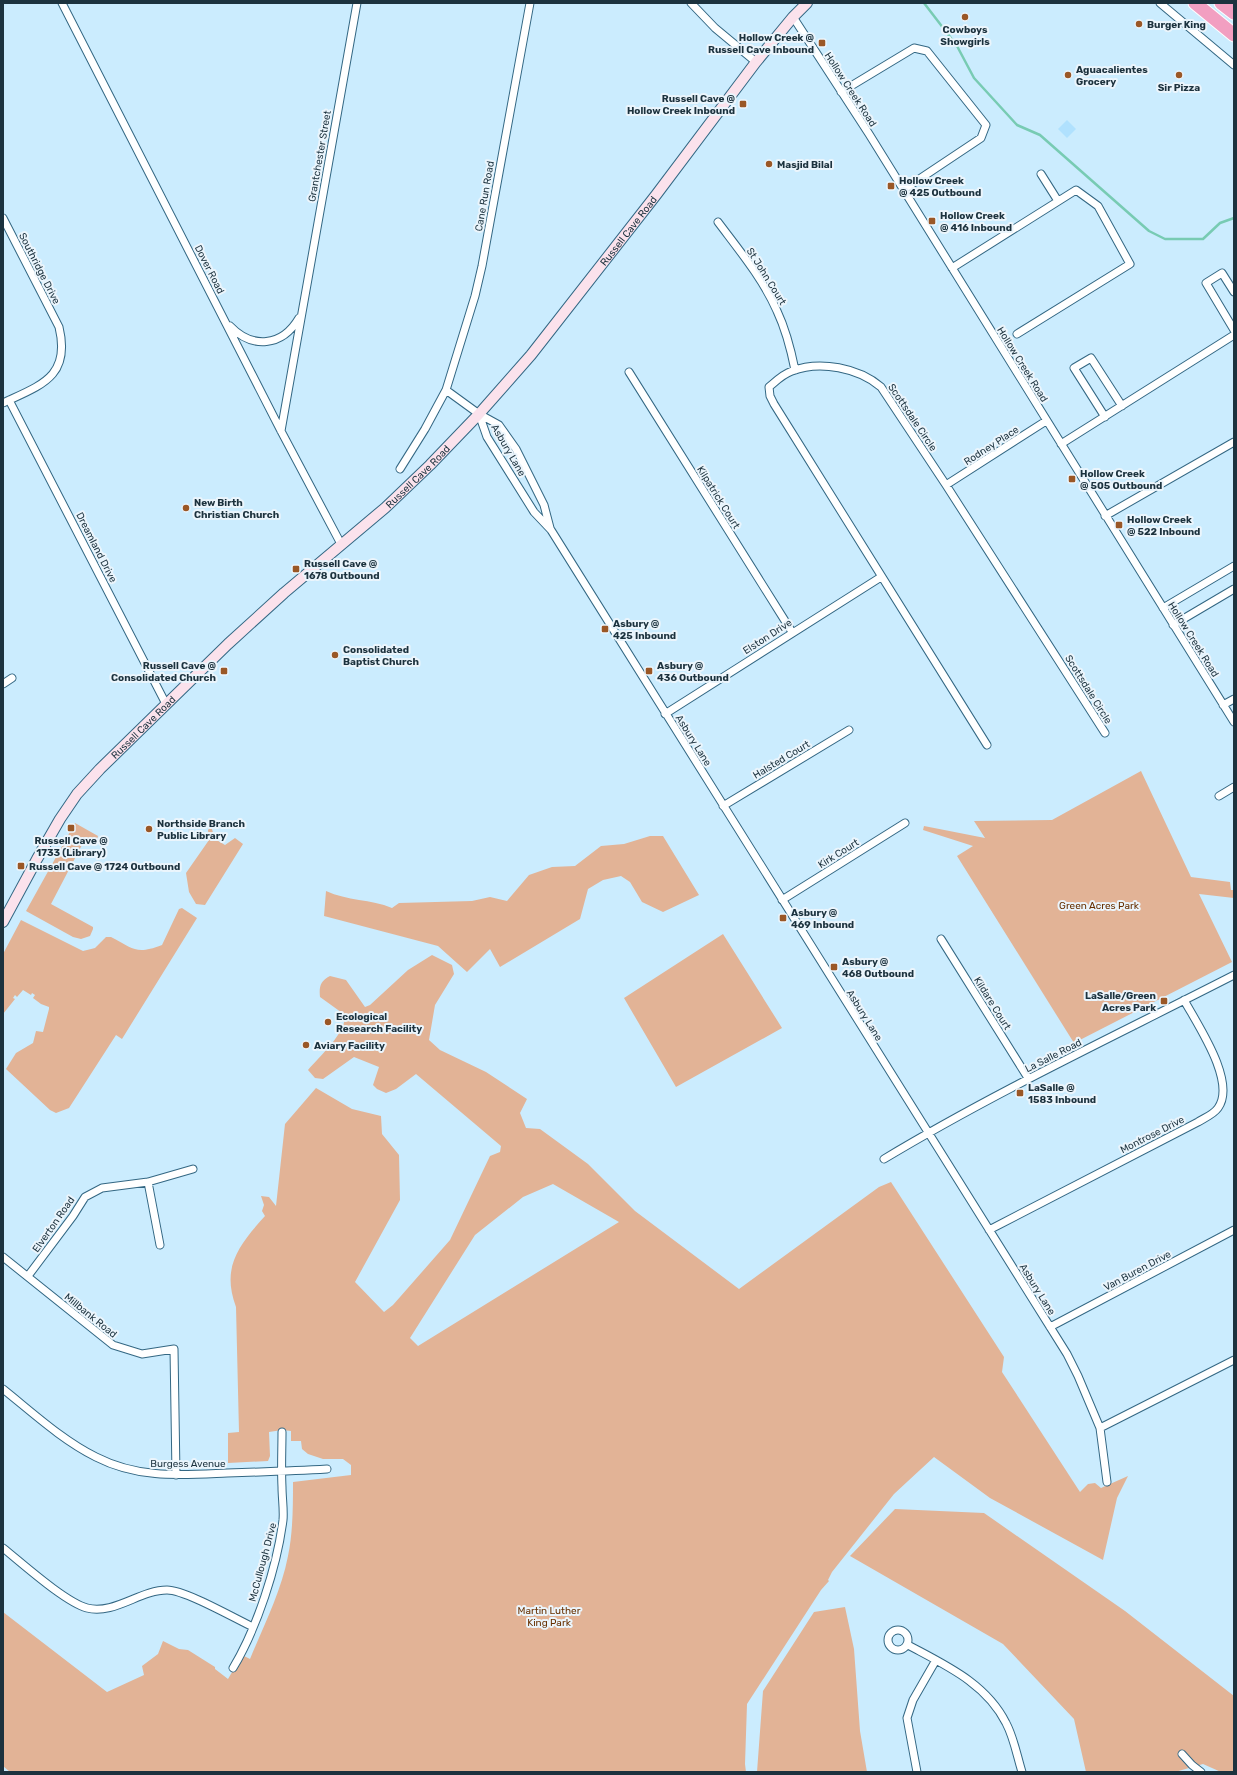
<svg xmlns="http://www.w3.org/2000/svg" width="1237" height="1775" font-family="Rubik,sans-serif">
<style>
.built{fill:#b0e1fe}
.green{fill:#e2b396;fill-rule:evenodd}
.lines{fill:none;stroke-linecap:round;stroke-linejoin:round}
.stream{stroke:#78cbb3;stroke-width:2.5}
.street-casing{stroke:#336783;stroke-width:9}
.secondary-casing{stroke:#336783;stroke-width:12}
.highway-casing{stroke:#fff;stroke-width:15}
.street{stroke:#fff;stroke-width:7}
.secondary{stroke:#fbe2ec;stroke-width:10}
.highway{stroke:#f29fc1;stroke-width:13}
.poi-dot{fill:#9a5726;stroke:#ebf5fc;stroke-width:1.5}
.labels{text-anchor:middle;stroke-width:4;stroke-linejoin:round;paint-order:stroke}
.poi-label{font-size:10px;font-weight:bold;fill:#1c323e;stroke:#ebf5fc;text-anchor:start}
.street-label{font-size:10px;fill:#1c323e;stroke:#ebf5fc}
.park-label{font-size:10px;fill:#673000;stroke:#ebf5fc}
</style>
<rect width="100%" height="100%" fill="#cbecfe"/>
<path class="built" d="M1067,120L1076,129L1067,138L1058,129Z"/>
<path class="green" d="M1141,771L1191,877L1230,882L1231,890H1234V898L1199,894L1232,962L1074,1043L957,856L973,846L923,830L924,826L985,838L974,821L1052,820Z
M75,823L98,836L97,839L94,838L90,844L84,841L51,904L93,927V929L90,936L81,939L73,937L26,911Z
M211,826L215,839L225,845L235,838L243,844L205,905L196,904L189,892L186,873L209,840L208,830Z
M650,836H663L699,895L663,912L642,902L630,882L621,876L603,880L588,889L580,919L500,967L490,949L467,972L438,946L324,916L326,891C347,901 371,899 392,908L399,903L472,901L490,897L507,901L529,875L552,867L575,866L601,846L624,844Z
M182,908L197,918L122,1039L116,1035L69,1108L56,1113L50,1110L6,1069L16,1053L33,1043L36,1031L43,1032L49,1009V1007L41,1004L33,998L35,995L32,993L31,995L23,990L17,997L15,995L13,998L15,999L3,1014V954L21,920L83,951L95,948L106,937H111C134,949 136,955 162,945L179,909Z
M723,934L782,1028L676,1087L624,998Z
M432,955L452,965L454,974L435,1005L429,1040L440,1050L486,1072L527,1099L520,1113L526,1128L540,1129L588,1164L635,1211L739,1289L879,1187L891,1182L1004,1357L1002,1372L1080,1492L1088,1484L1095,1483L1101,1488L1128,1476L1117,1498L1103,1560L990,1498L934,1457L894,1494L832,1572L828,1580L829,1581L821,1590L747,1704L745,1764L746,1772H10L3,1766V1612L107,1692L144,1675L142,1666L158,1654L163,1641L179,1649L188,1650L215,1667V1669L228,1679L242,1655L250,1659C264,1625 281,1592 288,1556C293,1532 293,1506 293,1482L351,1475V1465L343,1459H323L308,1454L302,1449L301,1441H291V1431L282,1430L269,1432L270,1456L268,1461L228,1463V1433L239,1432L236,1307C221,1267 239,1245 265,1216L262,1211L264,1205L261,1196L269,1197L276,1206L285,1124L316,1088L352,1109L381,1116L382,1134L399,1155L400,1200L355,1282L384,1312L393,1305L450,1240L490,1156L500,1152L501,1146L416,1074L396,1089L386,1093L377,1089L373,1085L379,1067L354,1057L323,1079L315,1078L308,1070C320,1056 346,1033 345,1015L320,997C319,987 320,981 330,976L346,980L365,1007L370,1005L408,970ZM553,1184L619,1222L418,1346L410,1338L475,1235L523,1197Z
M895,1509L984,1513L1125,1611L1234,1696V1772H1221L1203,1764L1175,1772H1086L1074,1719L1003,1644L850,1556Z
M845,1607L854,1649L860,1731L867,1772H757L763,1691L814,1612Z"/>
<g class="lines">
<path class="stream" d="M924,3L957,46L974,78L1017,125L1040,135L1149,231L1165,239H1203L1220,223L1234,218"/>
<g class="street-casing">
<path id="street" d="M62,3L281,431L341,544
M691,3L715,28L756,62
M1160,3L1234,65
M793,17L869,134L1234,722
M841,92L914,48L927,51L986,125L981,138L903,190
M1041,174L1058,201
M3,218L59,327C71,377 41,385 3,403
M718,222C739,250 763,279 777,311C786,330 791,350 795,370
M952,268L1076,190L1098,206L1130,264L1017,334
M1234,292L1222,273L1206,283L1234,330
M230,326C252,349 282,347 299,318
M629,372L792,632
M446,390L479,414L499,425L516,449L544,505L550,528
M9,400L166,704
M479,414L487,437L534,512L551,530L1067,1354L1078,1376L1100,1428L1107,1482
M1105,417L1074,368L1091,358L1122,406
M281,431L357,3
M1061,444L1234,335
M400,469L425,429L446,390L475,296L482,266L530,3
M946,485L1046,421
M1105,516L1234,442
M1163,608L1234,566
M1173,625L1234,589
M3,684L12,678
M1223,705L1234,699
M665,714L881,577
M987,745L774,404L770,396L769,387C776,381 783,374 792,371C820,360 859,368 881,387L946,485L1105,733
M1219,796L1234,787
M723,806L849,730
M782,900L905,823
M941,939L1028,1078
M884,1159C997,1091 1117,1035 1234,975
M148,1182L160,1245
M989,1230L1198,1122C1204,1118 1213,1115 1218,1108C1237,1082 1197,1024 1184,1000
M3,1257L113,1345L142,1354L174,1349L176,1475
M28,1276L73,1216L85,1197L102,1188L148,1182L193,1169
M1050,1327L1234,1230
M3,1389C33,1413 62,1440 96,1457C139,1479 181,1475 227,1473C260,1472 293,1471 327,1469
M1100,1428L1234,1360
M3,1548C23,1564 65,1602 87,1608C114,1615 140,1590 167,1590C185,1590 234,1618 253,1627
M888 1640a10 10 0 1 1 20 0a10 10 0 1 1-20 0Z
M908,1645C945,1665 986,1683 1006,1723C1014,1738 1017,1756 1022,1772
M233,1668C257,1628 277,1567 283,1520C284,1510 282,1498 282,1487C281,1468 282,1450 282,1432
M1182,1754L1192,1765L1201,1772
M917,1772L907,1718L913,1700L936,1660"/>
</g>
<g class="secondary-casing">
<g id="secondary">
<path id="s1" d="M3,922L37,859L60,819L77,794L100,769L228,644L284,593L385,508L430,465L479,414L531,355L656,195L756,62L793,17L807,3"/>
</g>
</g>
<g class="highway-casing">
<path id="highway" d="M1195,3L1234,35
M1221,3L1234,13"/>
</g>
<use href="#street" class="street"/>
<use href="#secondary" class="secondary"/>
<use href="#highway" class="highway"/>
</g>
<g class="poi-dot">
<circle cx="965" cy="17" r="4"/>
<circle cx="1139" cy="24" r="4"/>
<rect x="818" y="39" width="8" height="8" rx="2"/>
<circle cx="1068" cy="75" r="4"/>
<circle cx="1179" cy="75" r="4"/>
<rect x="739" y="100" width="8" height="8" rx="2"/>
<circle cx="769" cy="164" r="4"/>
<rect x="887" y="182" width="8" height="8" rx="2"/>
<rect x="928" y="217" width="8" height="8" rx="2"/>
<rect x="1068" y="475" width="8" height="8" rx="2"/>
<circle cx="186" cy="508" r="4"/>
<rect x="1115" y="521" width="8" height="8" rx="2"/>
<rect x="292" y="565" width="8" height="8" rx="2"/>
<rect x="601" y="625" width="8" height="8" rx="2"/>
<circle cx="335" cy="655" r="4"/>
<rect x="220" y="667" width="8" height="8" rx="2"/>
<rect x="645" y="667" width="8" height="8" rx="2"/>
<rect x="67" y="824" width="8" height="8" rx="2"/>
<circle cx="149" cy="829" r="4"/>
<rect x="17" y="862" width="8" height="8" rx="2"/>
<rect x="779" y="914" width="8" height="8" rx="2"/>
<rect x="830" y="963" width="8" height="8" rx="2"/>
<rect x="1160" y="997" width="8" height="8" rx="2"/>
<circle cx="328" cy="1022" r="4"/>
<circle cx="306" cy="1045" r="4"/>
<rect x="1016" y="1089" width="8" height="8" rx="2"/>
</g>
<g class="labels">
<g class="poi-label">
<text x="1147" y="28">Burger King</text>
<text x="965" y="33" text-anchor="middle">Cowboys<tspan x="965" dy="12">Showgirls</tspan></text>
<text x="814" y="41" text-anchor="end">Hollow Creek @<tspan x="814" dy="12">Russell Cave Inbound</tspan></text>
<text x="1076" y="73">Aguacalientes<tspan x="1076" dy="12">Grocery</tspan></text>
<text x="1179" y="91" text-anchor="middle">Sir Pizza</text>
<text x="735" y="102" text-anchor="end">Russell Cave @<tspan x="735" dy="12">Hollow Creek Inbound</tspan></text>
<text x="777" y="168">Masjid Bilal</text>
<text x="899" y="184">Hollow Creek<tspan x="899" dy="12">@ 425 Outbound</tspan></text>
<text x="940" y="219">Hollow Creek<tspan x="940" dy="12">@ 416 Inbound</tspan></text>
<text x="1080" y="477">Hollow Creek<tspan x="1080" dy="12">@ 505 Outbound</tspan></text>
<text x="194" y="506">New Birth<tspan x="194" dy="12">Christian Church</tspan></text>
<text x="1127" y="523">Hollow Creek<tspan x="1127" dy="12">@ 522 Inbound</tspan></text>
<text x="304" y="567">Russell Cave @<tspan x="304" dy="12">1678 Outbound</tspan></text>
<text x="613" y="627">Asbury @<tspan x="613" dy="12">425 Inbound</tspan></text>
<text x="343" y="653">Consolidated<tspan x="343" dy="12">Baptist Church</tspan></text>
<text x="216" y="669" text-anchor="end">Russell Cave @<tspan x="216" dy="12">Consolidated Church</tspan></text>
<text x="657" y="669">Asbury @<tspan x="657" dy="12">436 Outbound</tspan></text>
<text x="157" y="827">Northside Branch<tspan x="157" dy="12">Public Library</tspan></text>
<text x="71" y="844" text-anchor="middle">Russell Cave @<tspan x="71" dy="12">1733 (Library)</tspan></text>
<text x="29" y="870">Russell Cave @ 1724 Outbound</text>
<text x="791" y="916">Asbury @<tspan x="791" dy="12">469 Inbound</tspan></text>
<text x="842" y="965">Asbury @<tspan x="842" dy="12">468 Outbound</tspan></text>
<text x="1156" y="999" text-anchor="end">LaSalle/Green<tspan x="1156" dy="12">Acres Park</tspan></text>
<text x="336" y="1020">Ecological<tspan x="336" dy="12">Research Facility</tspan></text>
<text x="314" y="1049">Aviary Facility</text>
<text x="1028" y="1091">LaSalle @<tspan x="1028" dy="12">1583 Inbound</tspan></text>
</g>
<g class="street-label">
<text transform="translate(851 89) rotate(57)" y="4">Hollow Creek Road</text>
<text transform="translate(319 156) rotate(-80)" y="4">Grantchester Street</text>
<text transform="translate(484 196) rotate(-80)" y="4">Cane Run Road</text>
<text dy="4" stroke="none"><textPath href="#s1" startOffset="938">Russell Cave Road</textPath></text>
<text transform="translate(40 268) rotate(63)" y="4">Southridge Drive</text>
<text transform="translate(210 269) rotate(63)" y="4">Dover Road</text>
<text transform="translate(767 276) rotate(58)" y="4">St John Court</text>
<text transform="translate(1023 364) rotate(58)" y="4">Hollow Creek Road</text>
<text transform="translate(913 417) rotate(56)" y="4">Scottsdale Circle</text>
<text transform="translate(991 445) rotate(-33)" y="4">Rodney Place</text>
<text transform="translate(509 450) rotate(60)" y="4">Asbury Lane</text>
<text dy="4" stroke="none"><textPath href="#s1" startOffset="614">Russell Cave Road</textPath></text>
<text transform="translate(719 497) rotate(58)" y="4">Kilpatrick Court</text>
<text transform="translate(97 547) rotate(63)" y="4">Dreamland Drive</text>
<text transform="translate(767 636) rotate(-33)" y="4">Elston Drive</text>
<text transform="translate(1194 639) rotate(58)" y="4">Hollow Creek Road</text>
<text transform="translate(1089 689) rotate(58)" y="4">Scottsdale Circle</text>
<text dy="4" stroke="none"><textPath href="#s1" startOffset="242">Russell Cave Road</textPath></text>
<text transform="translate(694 740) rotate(58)" y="4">Asbury Lane</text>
<text transform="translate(781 759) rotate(-31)" y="4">Halsted Court</text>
<text transform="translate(838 853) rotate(-32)" y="4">Kirk Court</text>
<text transform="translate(993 1003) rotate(58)" y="4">Kildare Court</text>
<text transform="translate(865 1015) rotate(58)" y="4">Asbury Lane</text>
<text transform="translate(1053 1055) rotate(-27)" y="4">La Salle Road</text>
<text transform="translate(1152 1134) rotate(-27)" y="4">Montrose Drive</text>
<text transform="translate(53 1224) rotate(-55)" y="4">Elverton Road</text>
<text transform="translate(1137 1270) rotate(-28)" y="4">Van Buren Drive</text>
<text transform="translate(1038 1289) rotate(58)" y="4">Asbury Lane</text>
<text transform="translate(91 1315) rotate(39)" y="4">Millbank Road</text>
<text x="188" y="1467">Burgess Avenue</text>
<text transform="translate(262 1562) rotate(-75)" y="4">McCullough Drive</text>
</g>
<g class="park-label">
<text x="1099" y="909">Green Acres Park</text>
<text x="549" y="1614">Martin Luther<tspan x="549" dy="12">King Park</tspan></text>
</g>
</g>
<rect width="1237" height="1775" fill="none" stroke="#1c323e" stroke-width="8"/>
</svg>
